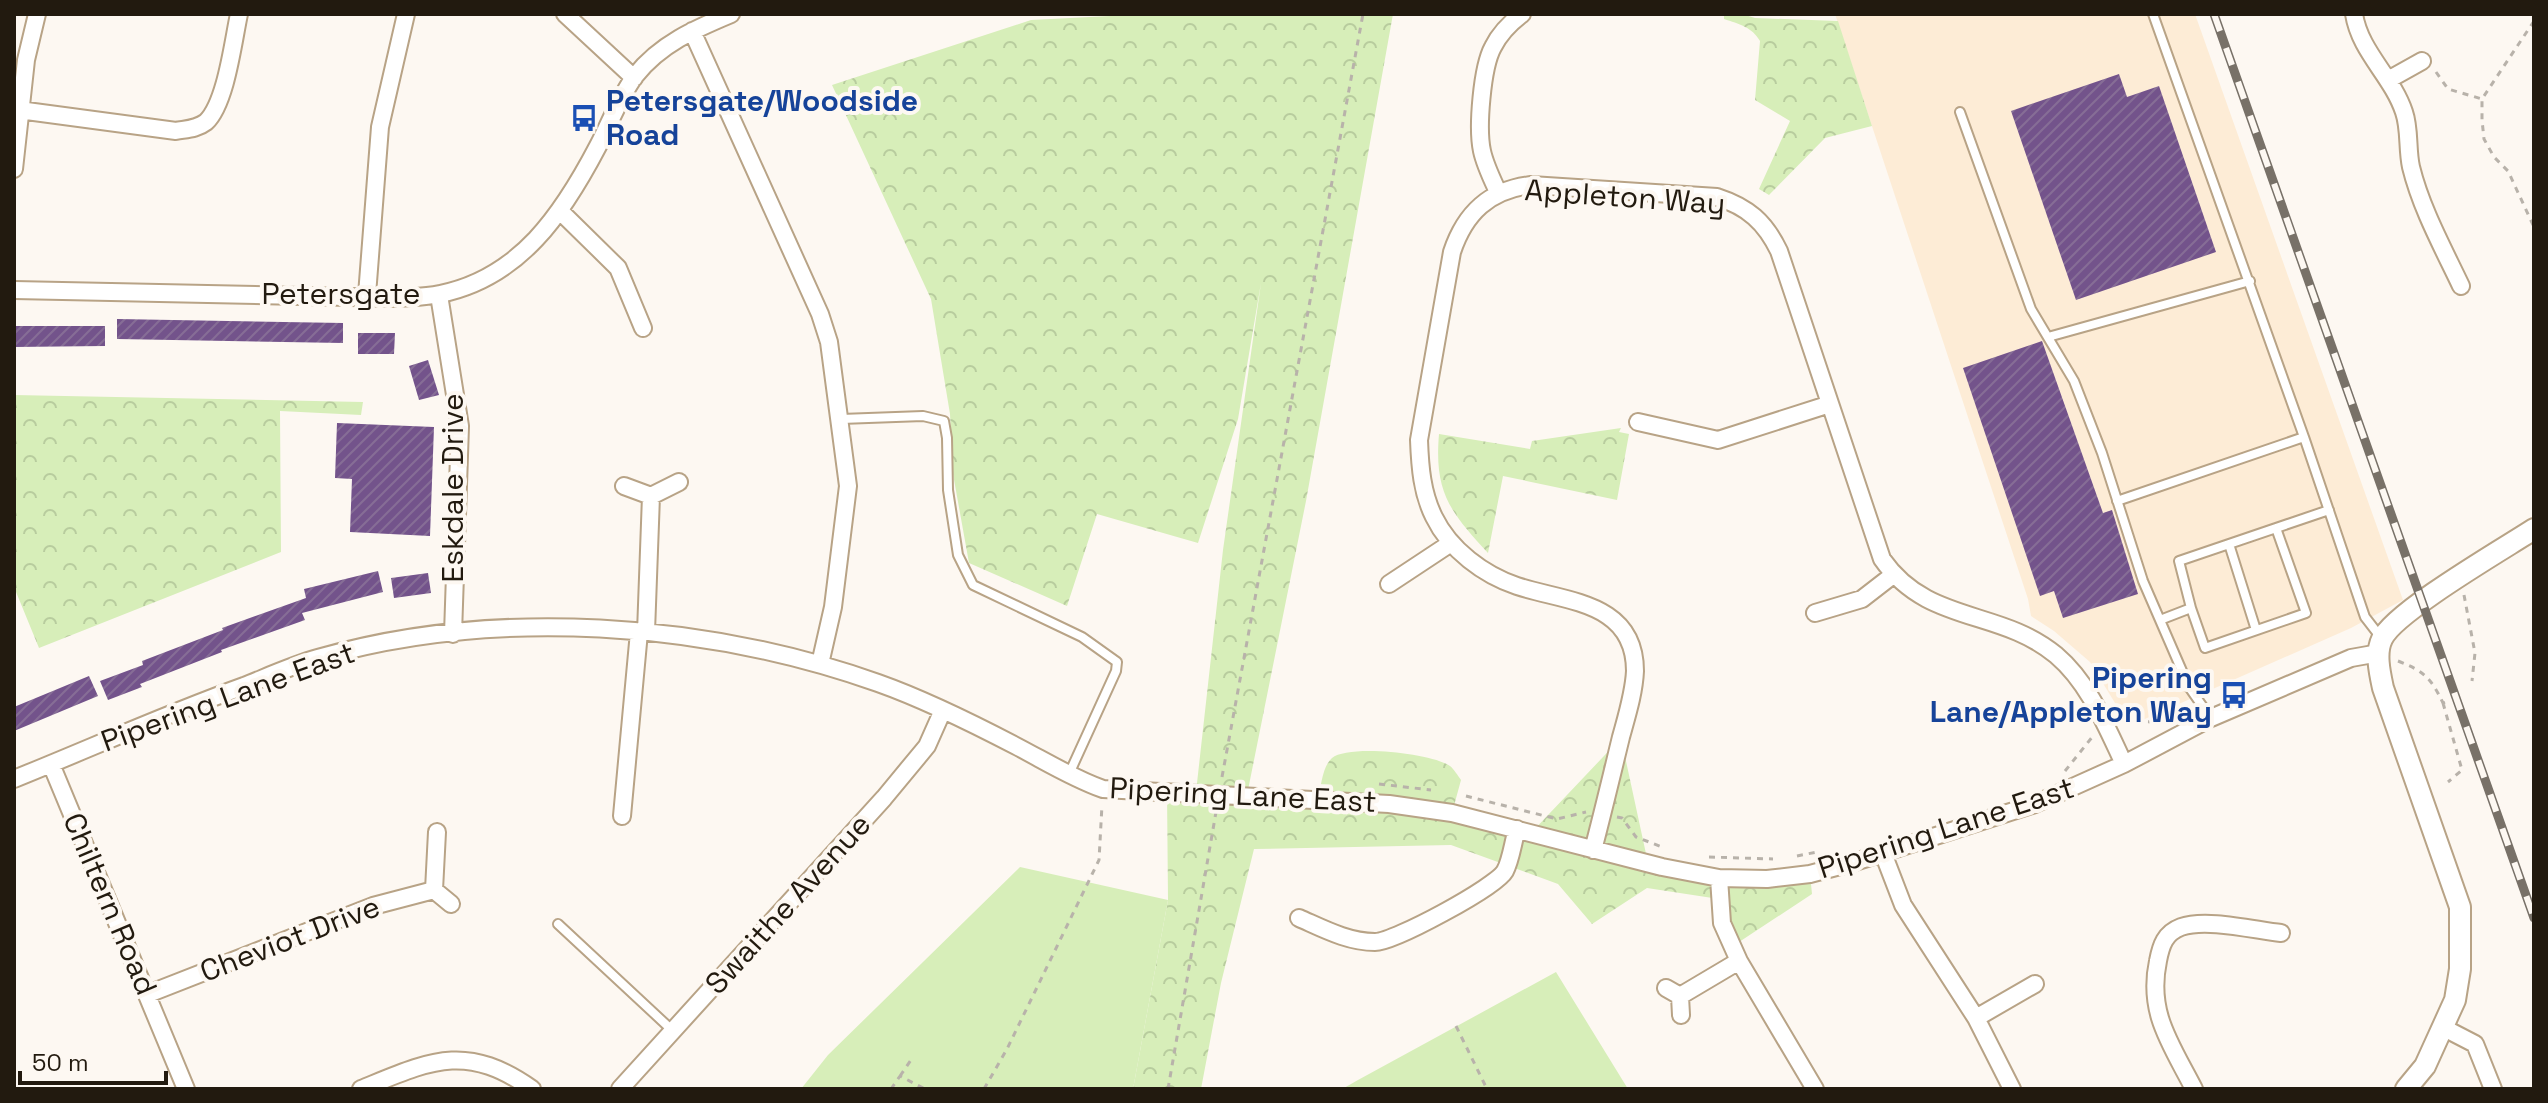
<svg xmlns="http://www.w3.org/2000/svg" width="2548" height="1103" font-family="'Space Grotesk',sans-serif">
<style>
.built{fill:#fdecd6}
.park{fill:url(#park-crowns)}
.garden{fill:#d7eeb9}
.building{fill:url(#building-hatch)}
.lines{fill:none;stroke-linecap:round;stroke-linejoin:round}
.service-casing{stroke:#b8a386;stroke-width:12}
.minor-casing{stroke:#b8a386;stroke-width:20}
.tertiary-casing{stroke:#b8a386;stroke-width:24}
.path{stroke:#b8b2aa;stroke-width:3;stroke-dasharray:6 6;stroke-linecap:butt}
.service{stroke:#fff;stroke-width:8}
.minor{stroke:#fff;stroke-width:16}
.tertiary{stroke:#fff;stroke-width:20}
.rail-casing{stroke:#787168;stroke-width:9}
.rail{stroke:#fdf8f2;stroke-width:6;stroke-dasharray:18;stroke-linecap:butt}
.labels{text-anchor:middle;stroke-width:8;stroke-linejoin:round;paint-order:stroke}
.transit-label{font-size:30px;font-weight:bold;fill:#164399;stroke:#fdf8f2;text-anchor:start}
.street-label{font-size:30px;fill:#221a0f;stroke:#fdf8f2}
</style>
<defs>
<pattern id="park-crowns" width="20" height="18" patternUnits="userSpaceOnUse" patternTransform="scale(2)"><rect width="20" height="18" fill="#d7eeb9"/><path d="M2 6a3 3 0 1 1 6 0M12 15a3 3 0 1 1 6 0" fill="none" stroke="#b8cc9e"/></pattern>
<pattern id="building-hatch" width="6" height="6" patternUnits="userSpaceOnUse" patternTransform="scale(2)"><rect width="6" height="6" fill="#73538b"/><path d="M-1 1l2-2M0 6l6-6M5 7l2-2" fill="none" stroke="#866d96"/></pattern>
</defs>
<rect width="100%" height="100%" fill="#fdf8f2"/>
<path class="built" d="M1835,14H2195L2403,600L2351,628L2129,726L2090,662L2054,631L2031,616L2028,599Z"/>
<path class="park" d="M1149,14H1393L1306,501L1247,795L1318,800C1321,787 1322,767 1332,758C1348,744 1432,753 1450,766C1454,769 1458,776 1461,780L1452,813L1531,833L1621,738L1648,863L1719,878L1810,874L1812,894L1733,946L1719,899L1647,888L1592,924L1558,884L1451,845L1254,849L1221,983L1201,1089H1133L1168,900L1167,792H1196L1223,550L1261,283L1238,419L1198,543L1097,514L1067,606L969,563L953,474L950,414L931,299L832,85L1031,20Z
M1724,14H1742L1755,18L1838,21L1872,126L1825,138L1769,195L1759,189L1790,121L1755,100L1760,41C1752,27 1739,24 1724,19Z
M14,395L363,402L361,415L280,411L281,552L39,648L14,587Z
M1621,428L1619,432L1629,434L1617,500L1503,476L1488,553C1450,512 1434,492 1439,434L1530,449L1532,441Z"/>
<path class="garden" d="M1020,867L1168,900L1133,1089H801L828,1055Z
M1556,972L1628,1089L1344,1088L1358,1080Z"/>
<path class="building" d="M2119,74L2127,97L2159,86L2216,252L2076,300L2011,111Z
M117,319L343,323V343L117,339Z
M14,326H105V346L14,347Z
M358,333H395L394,354H358Z
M2042,341L2103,513L2112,510L2138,594L2063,618L2054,591L2040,596L1963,368Z
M428,360L439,395L419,400L409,366Z
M337,423L434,427L430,536L350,532L352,479L335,478Z
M378,571L383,592L302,613L305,620L221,650L222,652L140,684L142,687L108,700L100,681L143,665L142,661L223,630L222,628L306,598L304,589Z
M428,573L431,593L394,598L391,578Z
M89,676L98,696L14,731V707Z"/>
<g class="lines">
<g class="service-casing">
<path id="service" d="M2153,14L2304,437
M1960,112L2031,309L2074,381L2102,453L2143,581L2189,687L2210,717
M2048,337L2250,281
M841,419L923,416L944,421L947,438L948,490L958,555L973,585L1082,637L1117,662L1116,671L1069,774
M2117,501L2304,437L2365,617L2382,639
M2229,544L2256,630
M2191,608L2205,648L2306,613L2276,528
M2160,620L2191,608L2179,561L2329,510
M558,924L673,1031"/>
</g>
<g class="minor-casing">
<path id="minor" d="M565,14L634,78
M2354,14C2360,52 2392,76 2404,112C2410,129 2407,149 2411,167C2421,208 2443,248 2461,286
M692,31L820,314L829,342L848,486L833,607L820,664
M2388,80L2422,61
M19,110L176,131C187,129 197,129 206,122C226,103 233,42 239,14
M14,169L26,60L37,14
M1498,192C1492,179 1485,165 1482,151C1477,128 1482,67 1493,47C1500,33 1510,23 1522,14
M561,212L618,268L643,328
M14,290L398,298C412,297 427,297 440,294C520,278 563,213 598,146C610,123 620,96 635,76C660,44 695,29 731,14
M367,295L380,127L406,14
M439,295L460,426L453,634
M1638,422L1718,440L1830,404
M624,486L651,496L679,482
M1389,584L1451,543
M1815,613L1862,599L1893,575
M646,632L651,496
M51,764L186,1089
M14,779C91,748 166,714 244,686C269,676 293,665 318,658C496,607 705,622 878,683C926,700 972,723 1016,746C1045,761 1072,778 1103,789L1389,804L1452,813L1662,867L1719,878L1767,879L1810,874L1855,862L2035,804L2124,764L2211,718L2351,658L2379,653
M622,816L639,632
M437,832L434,890L451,904
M1593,850C1603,812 1612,774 1621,737C1627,715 1634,693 1635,671C1635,601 1565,602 1517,586C1484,575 1450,550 1434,517C1422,493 1420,467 1419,440L1452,252C1465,213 1489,190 1531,185L1717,197C1748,207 1765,222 1779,251L1882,559C1928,625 1999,608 2056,655C2089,683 2106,726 2124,764
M1883,853L1903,905L1976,1018L2012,1089
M1719,878L1722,923L1739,961L1815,1089
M1299,918C1324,929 1348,942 1375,942C1394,942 1496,887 1505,871C1511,860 1513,842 1517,829
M1666,988L1680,996L1681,1015
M148,994L373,906L434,890
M1680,996L1739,961
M1976,1018L2035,984
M2444,1028L2475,1044L2493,1089
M361,1089C430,1061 465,1042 532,1089
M620,1089L884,798L927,746L943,710
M2194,1089C2171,1044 2147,1013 2158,961C2161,945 2165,933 2181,927C2206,918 2254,930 2281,933"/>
</g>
<g class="tertiary-casing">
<path id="tertiary" d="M2406,1089L2425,1066L2455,1000L2460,969V907L2383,688C2380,674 2375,653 2382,639C2394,612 2505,548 2534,529"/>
</g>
<path class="path" d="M2534,21L2482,99V120L2484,139L2494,157L2508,171L2534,227
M2436,72L2448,89L2482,99
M2464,595L2475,653L2472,681
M2398,661C2424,671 2431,678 2443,703L2450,702
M2443,703L2462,770L2448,782
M2124,721L2154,722L2186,709
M2065,771L2093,736
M1222,777L1363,14
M1379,784L1431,790
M1466,796L1557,819L1586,812
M1617,817L1622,818L1636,837L1662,847
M1797,856L1817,852
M1709,857L1773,859
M1456,1026L1487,1089
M900,1076L913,1057
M891,1089L900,1076L925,1089
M984,1089L1007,1049L1099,860L1102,805
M1168,1089L1216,812"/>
<use href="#service" class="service"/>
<use href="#minor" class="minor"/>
<use href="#tertiary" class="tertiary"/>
<g class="rail-casing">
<path id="rail" d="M2214,14L2534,918"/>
</g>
<use href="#rail" class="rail"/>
</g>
<defs>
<g id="bus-bare" transform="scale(2.16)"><path d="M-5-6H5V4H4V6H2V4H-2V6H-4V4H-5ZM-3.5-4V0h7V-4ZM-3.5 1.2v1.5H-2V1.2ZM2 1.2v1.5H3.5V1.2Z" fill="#1a4fb4" stroke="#fdf8f2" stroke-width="2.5" paint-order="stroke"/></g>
</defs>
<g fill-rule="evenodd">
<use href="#bus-bare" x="584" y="118"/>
<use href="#bus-bare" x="2234" y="695"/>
</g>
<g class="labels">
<g class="transit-label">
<text x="606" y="111">Petersgate/Woodside<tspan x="606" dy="34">Road</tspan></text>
<text x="2212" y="688" text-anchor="end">Pipering<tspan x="2212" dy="34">Lane/Appleton Way</tspan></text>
</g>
<g class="street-label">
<text transform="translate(1625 197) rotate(4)" y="10">Appleton Way</text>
<text x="341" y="304">Petersgate</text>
<text transform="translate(453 488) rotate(-90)" y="10">Eskdale Drive</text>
<text transform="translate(228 697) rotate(-20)" y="10">Pipering Lane East</text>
<text transform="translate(1243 795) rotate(3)" y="10">Pipering Lane East</text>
<text transform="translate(1946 828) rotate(-18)" y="10">Pipering Lane East</text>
<text transform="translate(110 904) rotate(67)" y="10">Chiltern Road</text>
<text transform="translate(788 904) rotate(-48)" y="10">Swaithe Avenue</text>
<text transform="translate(290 939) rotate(-21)" y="10">Cheviot Drive</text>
</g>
</g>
<rect width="2548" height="1103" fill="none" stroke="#221a0f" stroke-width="32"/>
<path d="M20 1071v12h146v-12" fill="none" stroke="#221a0f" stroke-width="4"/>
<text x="32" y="1071" font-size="24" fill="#221a0f" stroke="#fdf8f2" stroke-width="6" paint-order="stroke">50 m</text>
</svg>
